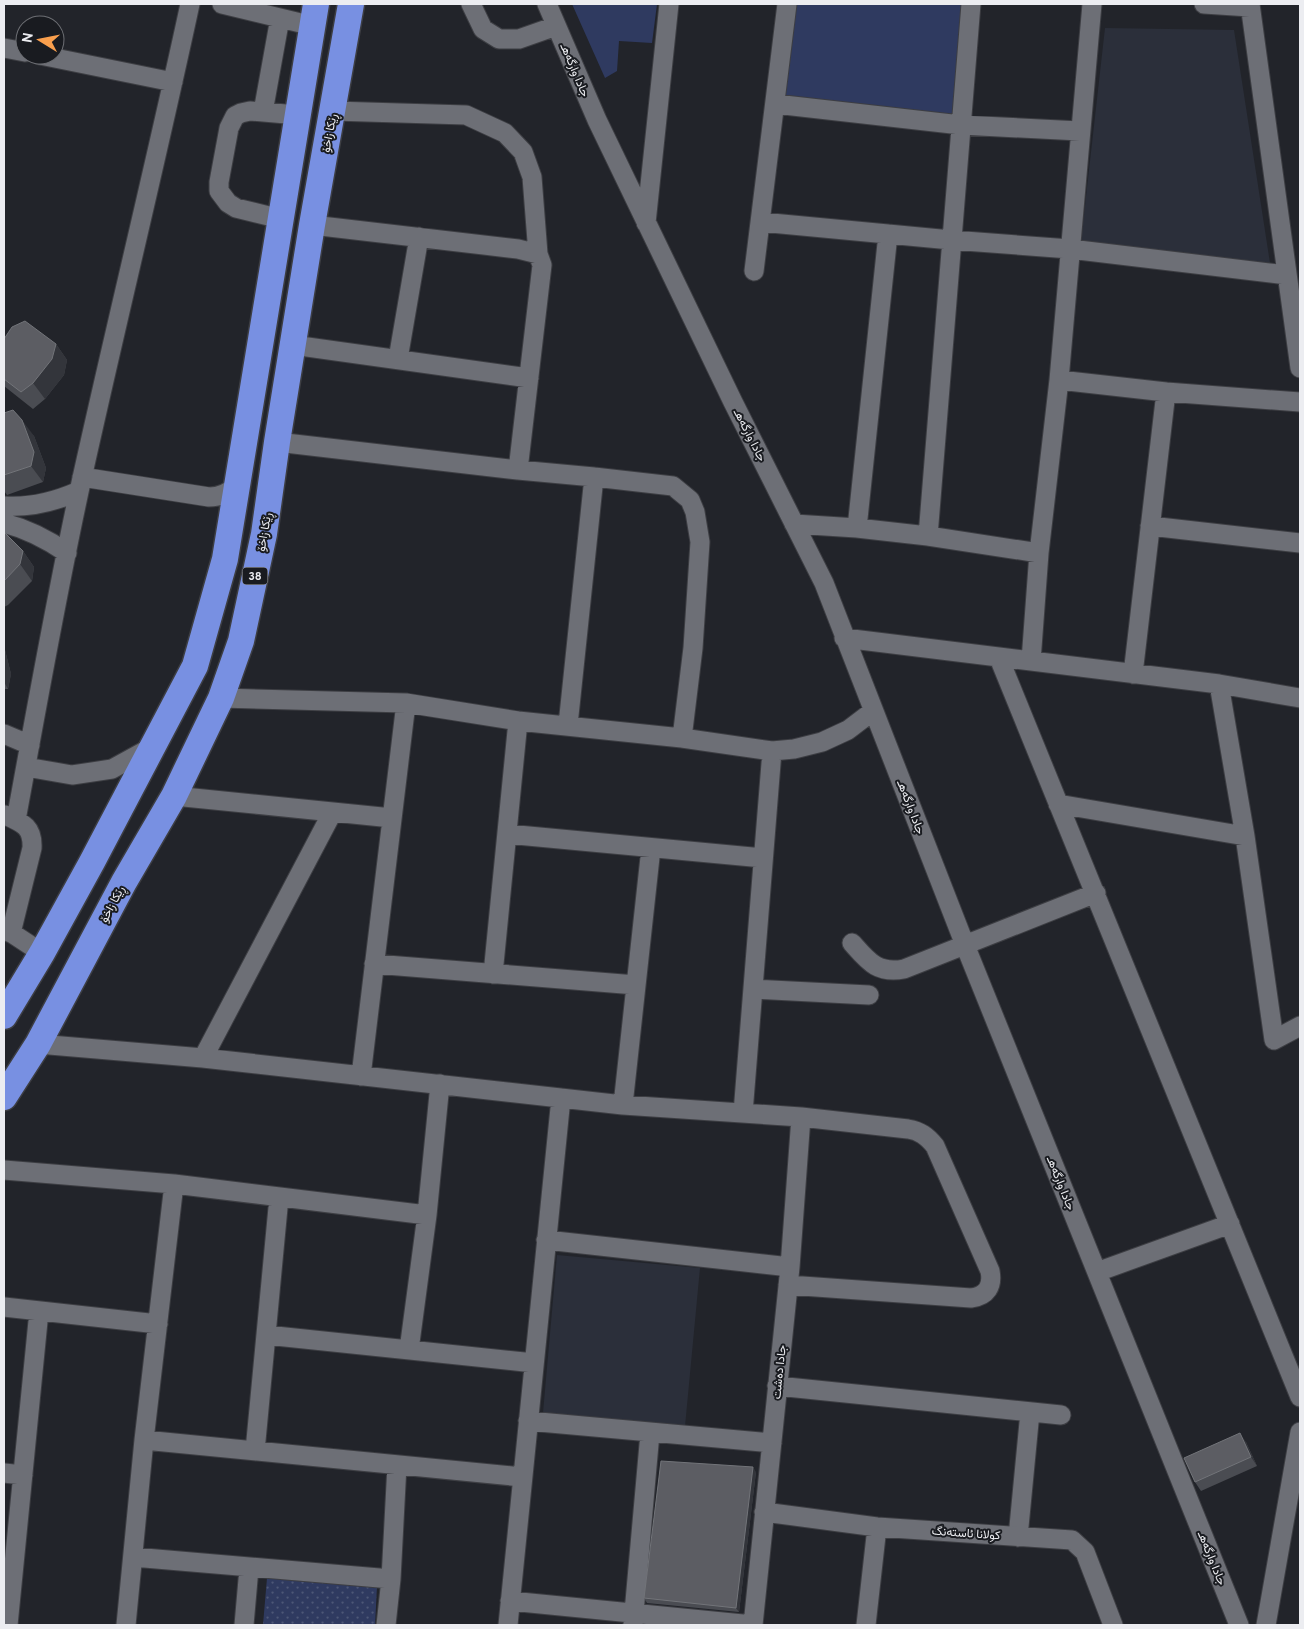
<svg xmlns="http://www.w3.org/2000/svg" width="1304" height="1629" font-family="Overpass,Vazirmatn,sans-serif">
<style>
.built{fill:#2b2f3a}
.grass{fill:url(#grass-dots)}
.garden{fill:#2f3a60}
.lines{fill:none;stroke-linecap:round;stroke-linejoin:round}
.minor-casing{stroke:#3d3e43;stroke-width:21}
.highway-casing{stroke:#3d3e43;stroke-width:29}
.minor{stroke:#6d6f76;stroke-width:19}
.highway{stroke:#7890e2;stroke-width:26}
.wall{fill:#4a4c52}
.shaded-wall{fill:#33353b}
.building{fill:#5c5d63;stroke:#727479}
.labels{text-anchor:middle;stroke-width:4;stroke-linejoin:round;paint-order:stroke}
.shield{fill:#191b20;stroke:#adaeb2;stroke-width:1}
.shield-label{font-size:11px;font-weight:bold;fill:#ecedf1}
.street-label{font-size:12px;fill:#ecedf1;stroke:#191b20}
</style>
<defs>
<pattern id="grass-dots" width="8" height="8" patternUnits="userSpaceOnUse" patternTransform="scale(1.25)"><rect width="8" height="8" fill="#2f3a60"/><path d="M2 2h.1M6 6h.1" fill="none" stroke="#4d5777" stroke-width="1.8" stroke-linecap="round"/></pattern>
</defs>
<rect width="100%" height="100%" fill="#22242a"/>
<path class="built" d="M1105,28L1234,30L1270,263L1081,241Z
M557,1255L700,1268L684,1437L542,1424Z"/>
<path class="grass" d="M267,1578L377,1586L375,1625H263Z"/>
<path class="garden" d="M572,4H657L652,43L619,41L617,71L605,78Z
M787,4H971L961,125L775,104Z"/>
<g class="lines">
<g class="minor-casing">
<path id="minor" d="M222,4L313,26
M471,4L483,29L499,39H519L556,26
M547,4L597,120L733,402L824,583L965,945L1239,1625
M1204,4L1250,7
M1250,4L1300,368
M4,48L25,52
M40,55L173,82
M775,104L961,125L1080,131
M333,111L466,115L505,133L523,152L532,177L538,254
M263,112L280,18
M281,219L236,208L228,203L219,191V182L229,128L235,116L241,113L250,111L298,115
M761,222L951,240L1070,249L1287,275
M646,223L669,4
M312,225L518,249L538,254L542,265L518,470
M754,271L787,4
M293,345L529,378
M398,359L419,237
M1059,380L1166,392L1300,402
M277,442L518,470L594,477L673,486L690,500L695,512L700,542L693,648L682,738
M82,477L209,497C220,497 229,493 237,485
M4,506C31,508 54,502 79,491
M4,523C27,529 47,539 67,553
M794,524L857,528L928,536L1039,553
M1150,526L1300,543
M857,528L888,234
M928,536L971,4
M844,638L1219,684L1300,698
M999,658L1300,1397
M1031,661L1039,553L1059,380L1092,4
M1133,674L1166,392
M1219,684L1245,836L1274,1040L1300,1026
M221,698L406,703L518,721L682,738L772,751L794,749L822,742L848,730L873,711
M568,725L594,477
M4,734L30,745
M26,767L72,775L112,769L152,747
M174,796L392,818
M1058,804L1245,836
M5,815C23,823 33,827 32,848L11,933
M16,820C37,706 57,591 82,478C117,320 156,162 190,4
M507,834L763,858
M4,928L42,953
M852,943C868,961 877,974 904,969L1096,893
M374,964L636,985
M493,974L518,721
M753,989L869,995
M38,1044L203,1058L623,1105L801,1117L908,1129C920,1131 927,1136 935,1146L990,1271C993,1286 987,1296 971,1298L788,1285
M203,1058L332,813
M361,1076L406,703
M623,1105L651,848
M743,1113L772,751
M4,1170L174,1184L427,1215
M546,1240L790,1267
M1097,1272L1230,1224
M4,1307L158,1324
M266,1335L534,1363
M409,1350L427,1215L440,1084
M777,1386L1061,1415
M528,1421L772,1443
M144,1440L522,1477
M255,1451L279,1197
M4,1473L23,1475
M764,1512L877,1527L1072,1540L1085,1552L1113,1625
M1018,1537L1030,1412
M133,1557L391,1579
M510,1601L753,1625
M633,1624L650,1433
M8,1625L39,1311
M126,1625L144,1440L174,1184
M244,1625L249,1568
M386,1625L391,1579L397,1465
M508,1625L561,1098
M753,1625L790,1267L801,1117
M866,1625L877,1527
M1266,1625L1300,1432"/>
</g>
<g class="highway-casing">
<path id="highway" d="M4,1016L42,953L92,862L195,666L225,559L316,4
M4,1097L38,1044L124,882L174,796L221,698L241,641L264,534L277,442L312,225L351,4"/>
</g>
<use href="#minor" class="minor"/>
<use href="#highway" class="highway"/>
</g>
<path class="wall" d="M4,339L56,344L67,360L64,375L45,399L33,409L4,386Z
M4,413L34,436L46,468L43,482L7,495L4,491Z
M4,532L23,551L34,567L32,581L8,605L4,607Z
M4,646L11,674L8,689H4Z
M1246,1442L1257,1466L1201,1491L1195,1482Z
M756,1472L739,1612L647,1603L644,1598Z"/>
<path class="shaded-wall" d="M56,344L67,360L64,375L45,399L33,383Z
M22,420L34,436L46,468L43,482L31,466Z
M23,551L34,567L32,581L20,564Z
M4,646L11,674L8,689L4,682Z
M1240,1433L1246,1442L1257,1466L1251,1457Z
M753,1467L756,1472L739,1612L736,1608Z"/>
<path class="building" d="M25,321L56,344L52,359L33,383L21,392L4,379V339L12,327Z
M13,410L22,420L34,452L31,466L4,475V413Z
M4,532L23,551L20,564L4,581Z
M1240,1433L1251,1457L1195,1482L1184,1458Z
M661,1461L753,1467L736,1608L644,1598Z"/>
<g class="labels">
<rect class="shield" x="242.5" y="567.5" width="25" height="17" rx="4"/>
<g class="shield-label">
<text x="255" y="580">38</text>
</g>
<g class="street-label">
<text transform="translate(575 70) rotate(67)" y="4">جادا وارگه‌هـ</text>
<text transform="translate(329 133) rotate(-79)" y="4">ڕێکا زاخۆ</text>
<text transform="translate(750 435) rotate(63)" y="4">جادا وارگه‌هـ</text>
<text transform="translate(264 532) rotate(-80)" y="4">ڕێکا زاخۆ</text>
<text transform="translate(911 807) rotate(69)" y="4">جادا وارگه‌هـ</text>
<text transform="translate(112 904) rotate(-62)" y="4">ڕێکا زاخۆ</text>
<text transform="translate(1061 1183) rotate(68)" y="4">جادا وارگه‌هـ</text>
<text transform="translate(779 1372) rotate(-84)" y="4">جادا دەشت</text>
<text transform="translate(966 1533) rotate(4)" y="4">کولانا ئاستەنگ</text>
<text transform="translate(1212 1558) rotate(68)" y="4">جادا وارگه‌هـ</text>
</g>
</g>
<rect width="1304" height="1629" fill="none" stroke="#ecedf1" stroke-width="10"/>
<g transform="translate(40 40) rotate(280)"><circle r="24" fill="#191b20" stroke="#6d6f74"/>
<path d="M0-4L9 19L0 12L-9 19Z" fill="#f99f4d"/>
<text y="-8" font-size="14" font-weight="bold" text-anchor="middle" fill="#ecedf1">N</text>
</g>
</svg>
